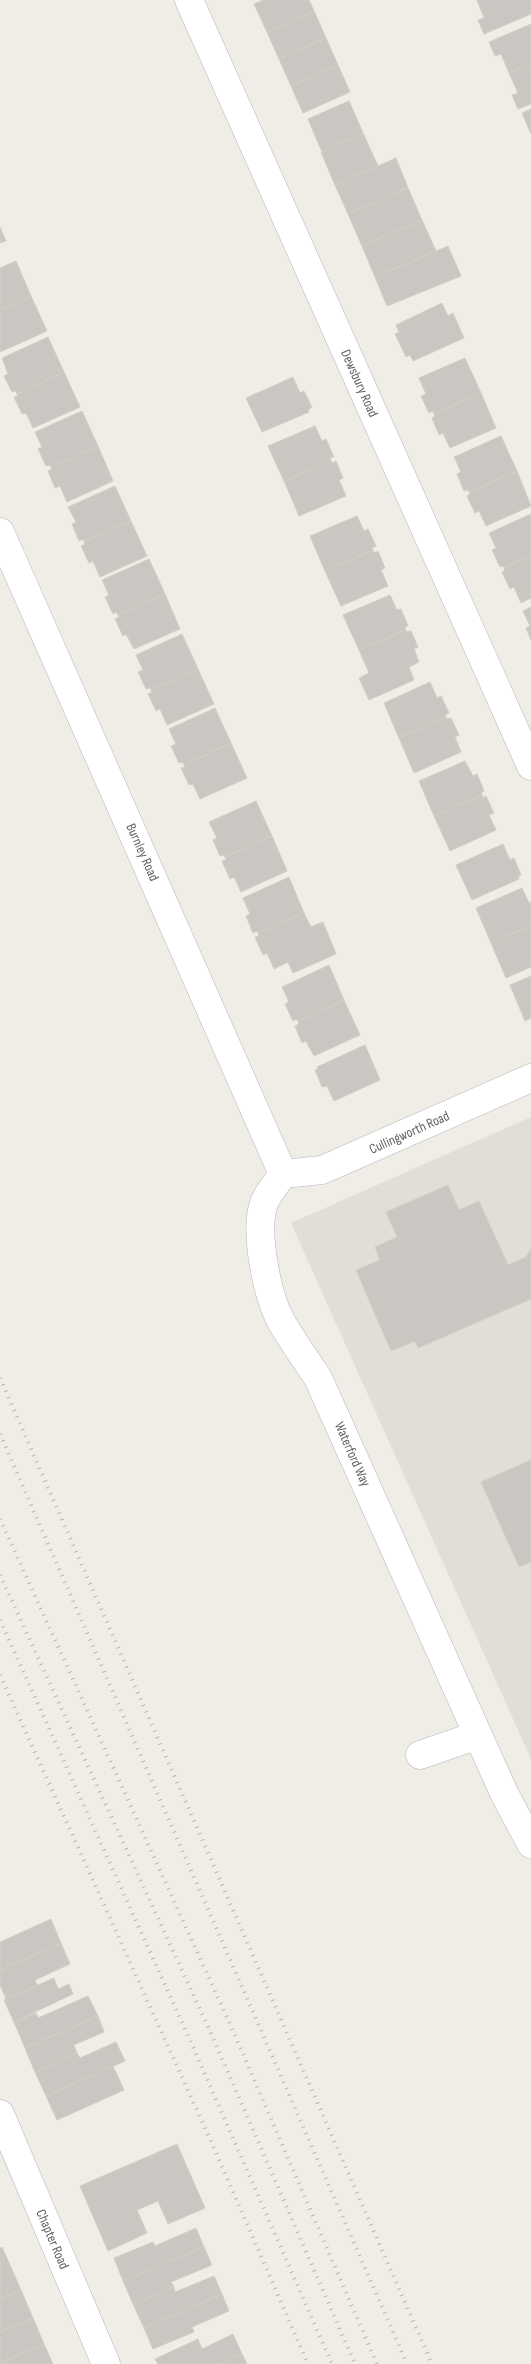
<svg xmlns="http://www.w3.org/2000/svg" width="531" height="2364" font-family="'Sofia Sans Condensed',sans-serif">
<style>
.education{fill:#e1ded7}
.building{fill:#cac7c2;stroke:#d3cec5}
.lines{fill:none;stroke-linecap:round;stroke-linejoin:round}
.minor-casing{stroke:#b3b6ba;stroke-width:29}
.minor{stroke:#fff;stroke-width:28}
.rail{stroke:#b4b5b5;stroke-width:4;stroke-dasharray:1 6;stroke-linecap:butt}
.labels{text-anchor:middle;stroke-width:5;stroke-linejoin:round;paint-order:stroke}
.street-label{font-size:14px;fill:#5e6165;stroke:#fff}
</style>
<rect width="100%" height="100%" fill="#efede6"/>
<path class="education" d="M531,1117V1759L291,1223Z"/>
<path class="building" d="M263,0H309L314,11L267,32L254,4Z
M477,0H531V14L484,34L478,20L484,18Z
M314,11L326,38L279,59L267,32Z
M531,24V64L509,73L501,54L495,56L489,42Z
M326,38L338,65L291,86L279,59Z
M531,64V104L518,109L512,95L518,93L509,73Z
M338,65L350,92L303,113L291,86Z
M349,101L363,133L322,152L308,119Z
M531,109V134L522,113Z
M363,133L378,166L335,185L321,152Z
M396,158L408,188L348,214L335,185Z
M408,188L422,220L362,246L348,214Z
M422,220L436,251L375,277L362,246Z
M0,227L6,241L0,243Z
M448,246L461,276L387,306L375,277Z
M16,261L31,296L0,310V268Z
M31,296L47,331L0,352V310Z
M442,303L448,316L453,313L464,338L413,361L410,355L406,357L395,334L399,332L396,325Z
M48,337L64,372L17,394L16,391L12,392L4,376L8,374L2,358Z
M465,358L481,393L434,414L433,411L429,413L421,396L426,394L419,378Z
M64,372L80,407L33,428L26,413L22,414L14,397L18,396L17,394Z
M293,377L300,393L304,391L312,407L308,410L309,412L262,432L246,398Z
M481,393L496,428L450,448L443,433L439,435L432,418L435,416L434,414Z
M82,411L98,446L51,467L49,465L46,466L38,449L42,447L35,432Z
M315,426L322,441L326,439L334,457L330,458L331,461L284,481L268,446Z
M501,436L517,471L469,492L468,490L464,491L457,474L461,472L454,457Z
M98,446L113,481L67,502L60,486L55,488L48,471L52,469L51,467Z
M331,461L332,463L336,461L343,478L339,480L346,496L299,516L284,481Z
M517,471L531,506L486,526L479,511L475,513L467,496L470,494L469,492Z
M115,486L131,521L84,542L83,539L79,541L72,524L76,522L68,507Z
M531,514V556L504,568L503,566L500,567L492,550L496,548L489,533Z
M357,516L364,531L368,529L376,546L372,548L373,550L325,571L310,536Z
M131,521L147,556L100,577L93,561L89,563L81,546L85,544L84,542Z
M373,550L374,553L378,551L385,568L381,570L388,586L341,606L325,571Z
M531,556V598L521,603L514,587L510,589L502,572L505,570L504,568Z
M149,559L165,594L118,615L116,612L113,614L105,597L109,595L102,580Z
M165,594L180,629L134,649L126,634L123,636L115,619L119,617L118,615Z
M390,595L397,610L401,609L408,626L405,627L406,630L359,650L343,615Z
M531,607V640L526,628L530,626L523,611Z
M406,630L407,632L411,631L418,647L414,649L419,662L409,667L414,680L369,700L359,678L369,673L359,650Z
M182,634L198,669L151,690L150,688L146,689L138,672L143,670L136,655Z
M198,669L214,704L167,725L160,709L156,711L148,694L152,692L151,690Z
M430,682L437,698L441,696L449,713L445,715L446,717L399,738L384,703Z
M215,708L231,743L184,765L183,762L179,763L171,746L176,744L169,729Z
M446,717L447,719L451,718L459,735L455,737L461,752L414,773L399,738Z
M231,743L247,778L200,799L193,784L189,785L181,768L185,767L184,765Z
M465,761L473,776L477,774L484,791L481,793L482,795L434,816L419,781Z
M482,795L483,798L486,796L494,813L489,815L496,830L450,851L434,816Z
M256,801L272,836L225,857L224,855L220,856L213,840L217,838L209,822Z
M272,836L287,871L241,892L234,877L230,879L222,861L226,860L225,857Z
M503,844L510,860L514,858L521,875L518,877L519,879L472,900L456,865Z
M289,877L304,913L258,933L257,931L253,933L246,916L250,914L243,898Z
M522,888L529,903L531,902V925L491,943L476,908Z
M304,913L311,927L323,922L336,954L293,973L288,962L274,969L267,953L263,955L255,937L259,936L258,933Z
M531,925V967L506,978L491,943Z
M329,965L344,1000L298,1021L296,1019L293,1021L285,1004L289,1002L282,987Z
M531,976V1018L525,1021L510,985Z
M344,1000L360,1035L314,1056L306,1041L302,1043L295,1026L299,1024L298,1021Z
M365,1045L380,1080L334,1101L327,1086L322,1087L315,1070L318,1069L317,1067Z
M448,1185L459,1210L479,1201L508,1265L526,1257L531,1249V1299L418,1348L415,1341L391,1351L356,1270L380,1260L375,1247L397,1237L386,1212Z
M531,1460V1562L519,1567L481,1482Z
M51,1919L61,1943L0,1970V1942Z
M61,1943L70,1964L35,1980L37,1985L6,1999L0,1985V1970Z
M54,1978L58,1989L69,1984L73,1994L14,2022L4,2000Z
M88,1996L98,2016L25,2048L14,2022L36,2013L38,2018Z
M98,2016L104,2032L74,2045L77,2053L35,2072L25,2048Z
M116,2042L125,2061L46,2096L35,2072L77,2053L80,2058Z
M113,2066L124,2090L57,2120L46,2096Z
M177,2144L205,2208L168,2224L158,2201L137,2210L147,2233L108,2251L80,2186Z
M196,2228L204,2247L123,2281L114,2258L153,2242L155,2246Z
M2,2247L21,2290L0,2299V2248Z
M204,2247L212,2265L171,2282L174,2287L133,2304L123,2281Z
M214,2276L222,2294L144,2328L133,2304L174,2287L175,2292Z
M21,2290L33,2318L0,2332V2299Z
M222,2294L229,2311L192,2327L194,2332L153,2349L144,2328Z
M33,2318L44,2344L0,2363V2332Z
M233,2334L242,2354L220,2364H158L155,2359L198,2339L202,2349Z
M44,2344L53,2364H0V2363Z
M242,2354L247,2364H220Z"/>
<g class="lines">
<g class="minor-casing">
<path id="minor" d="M189,0L531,766
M0,532L283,1174
M283,1174C277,1183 268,1193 264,1203C254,1231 267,1297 282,1323C293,1342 306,1360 318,1378L504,1793L531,1844
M283,1174L322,1170L531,1078
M420,1755L478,1735
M0,2114L106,2364"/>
</g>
<use href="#minor" class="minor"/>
<path class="rail" d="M0,1378L432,2364
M0,1434L407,2364
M0,1519L230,2024L377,2364
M0,1575L210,2031L355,2364
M0,1620L189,2038L332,2364
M0,1675L210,2139L308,2364"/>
</g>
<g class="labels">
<g class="street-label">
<text transform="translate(360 383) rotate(66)" y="5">Dewsbury Road</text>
<text transform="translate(143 852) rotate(66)" y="5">Burnley Road</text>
<text transform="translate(409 1132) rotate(-24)" y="5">Cullingworth Road</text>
<text transform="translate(353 1454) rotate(66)" y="5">Waterford Way</text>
<text transform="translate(53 2239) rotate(67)" y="5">Chapter Road</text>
</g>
</g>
</svg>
